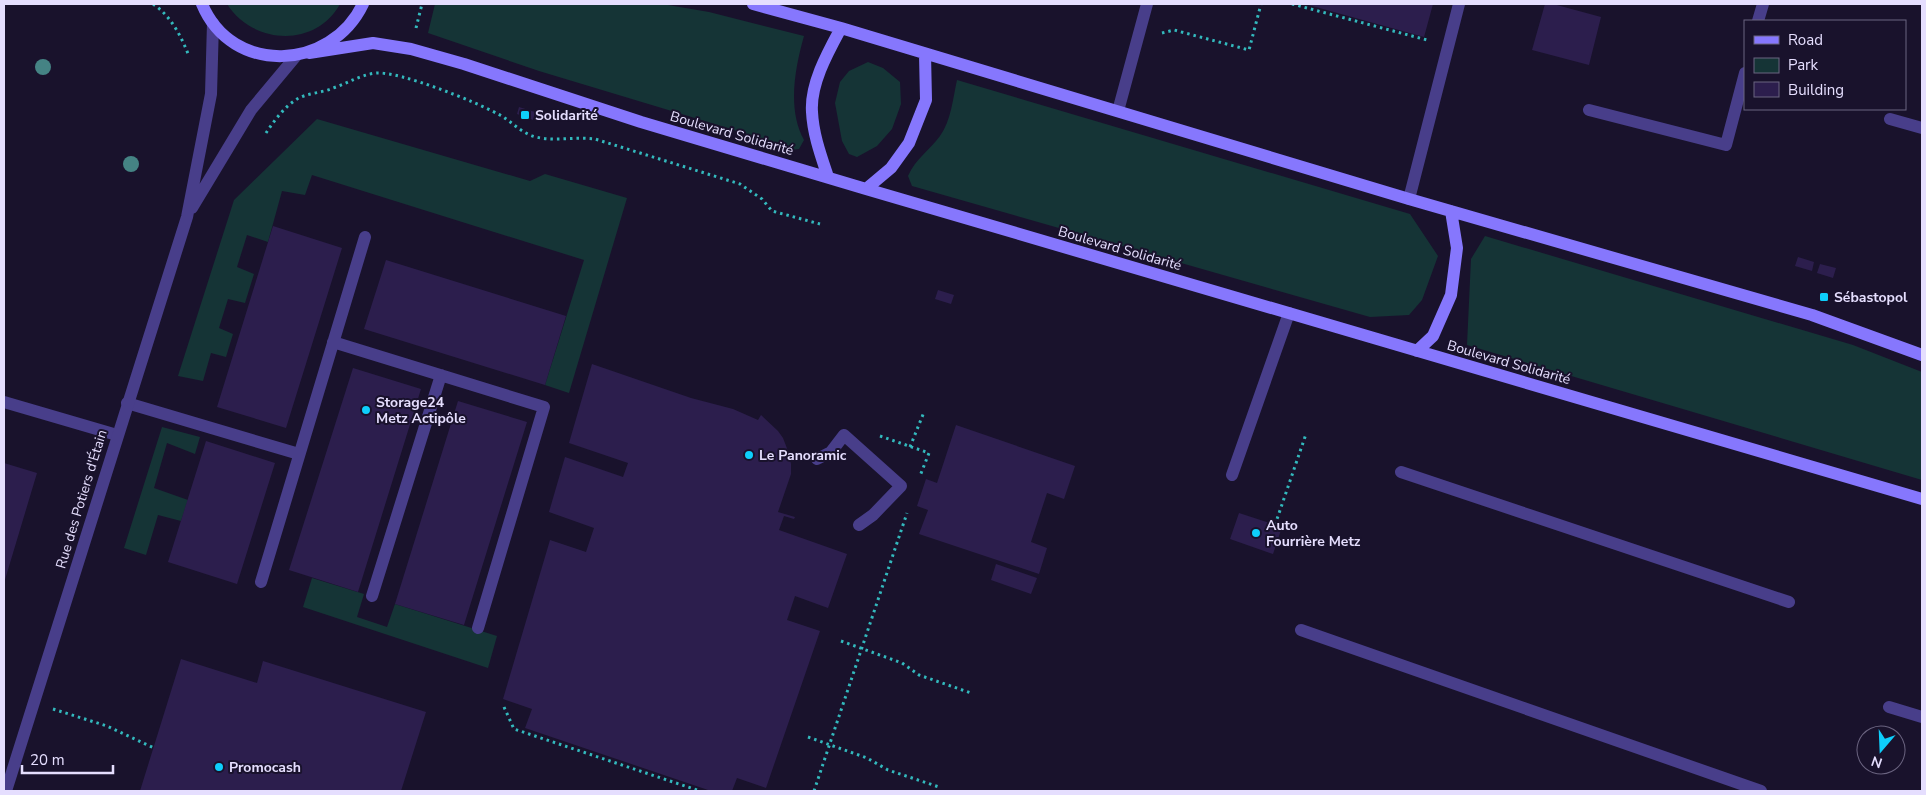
<svg xmlns="http://www.w3.org/2000/svg" width="1926" height="795" font-family="'Nunito Sans',sans-serif">
<style>
.green{fill:#153436}
.building{fill:#2c1e4d}
.lines{fill:none;stroke-linecap:round;stroke-linejoin:round}
.path{stroke:#33b9bd;stroke-width:3;stroke-dasharray:2.5 4;stroke-linecap:butt}
.lane{stroke:#483e8a;stroke-width:12}
.street{stroke:#483e8a;stroke-width:12}
.secondary{stroke:#8677fd;stroke-width:12}
.tree{fill:#458384}
.poi-dot{fill:#0ecefb;stroke:#19122c;stroke-width:2}
.labels{text-anchor:middle;stroke-width:4;stroke-linejoin:round;paint-order:stroke}
.poi-label{font-size:14px;font-weight:bold;fill:#e5defe;stroke:#19122c;text-anchor:start}
.street-label{font-size:14px;fill:#e5defe;stroke:#19122c}
</style>
<rect width="100%" height="100%" fill="#19122c"/>
<path class="green" d="M227,4H340C316,48 253,45 227,4Z
M435,4H662L709,12L804,36C795,68 787,109 804,140L799,149L790,150L728,128L539,71L428,33Z
M868,62L883,68L900,82L901,104L892,129L877,146L857,157L849,154L842,141L835,103L840,82L849,71Z
M957,80L1410,214L1438,256L1422,300L1409,315L1370,317L912,186L908,176C916,158 929,151 940,136C951,121 953,98 957,80Z
M317,119L530,181L545,174L627,198L569,393L545,385L584,260L312,175L305,195L282,191L268,242L247,235L237,267L254,274L245,303L228,299L219,328L233,334L226,357L211,353L203,381L178,376L234,200Z
M1485,236L1853,345L1922,372V480L1467,345L1471,259Z
M162,427L200,437L195,454L167,443L154,488L188,500L181,521L158,515L146,555L124,548Z
M312,578L364,594L357,617L387,627L395,604L497,636L488,668L303,607Z"/>
<path class="building" d="M1305,4H1433L1424,37Z
M1545,4H1553L1601,17L1589,65L1532,50Z
M519,107L535,112L533,120L517,114Z
M273,226L342,248L286,428L217,407Z
M1798,257L1814,262L1812,271L1795,266Z
M386,260L566,316L545,385L364,329Z
M1820,264L1836,268L1833,278L1817,273Z
M938,290L954,295L951,304L935,299Z
M592,364L691,398L733,409L758,420L761,415L778,431L783,438L788,451L791,464V474L778,512L795,517L794,519L784,516L779,530L847,554L828,608L795,596L787,620L820,631L766,788L737,778L732,791H711L525,728L532,709L503,699L550,540L586,552L594,528L549,512L565,457L623,477L628,463L569,443Z
M353,368L421,389L358,592L289,570Z
M458,401L527,422L464,625L395,604Z
M956,425L1075,466L1064,499L1047,493L1031,542L1047,548L1039,574L919,534L928,510L917,506L926,479L937,483Z
M206,441L275,463L237,584L168,562Z
M4,463L37,473L4,583Z
M1239,513L1282,527L1273,554L1230,539Z
M996,564L1037,578L1031,594L991,580Z
M181,659L257,683L263,661L426,712L401,791H140Z"/>
<g class="lines">
<path class="path" d="M153,4C171,16 181,36 189,56
M1292,4L1427,40
M416,28L422,4
M1162,33L1174,30L1249,50L1261,4
M266,133C274,121 284,107 297,99C307,93 322,93 333,88C348,83 360,75 376,73C400,71 476,102 498,114C510,120 518,130 530,135C549,143 574,136 595,139L740,184L762,199L772,211L820,224
M880,436L929,453L920,476
M910,447L924,412
M1275,525L1306,434
M841,641L902,663L919,675L971,693
M504,707L514,729L700,791
M53,709L107,726L154,748
M808,737L867,758L888,770L939,787
M814,791L907,513"/>
<path class="lane" d="M1758,21L1763,4
M1589,110L1726,145L1745,73
M1118,111L1147,4
M1890,119L1922,128
M1409,199L1459,4
M333,342L544,407L478,628
M4,402L117,435
M127,403L299,454
M817,459L831,452L844,435L901,486L873,515L859,525
M1401,472L1789,602
M1232,475L1289,313
M261,582L365,237
M372,596L441,375
M1301,630L1761,791
M1889,707L1922,717"/>
<path class="street" d="M192,208L251,110L296,56
M6,791L187,217L211,94L213,23"/>
<path class="secondary" d="M202,4C232,76 331,71 363,4
M753,4L841,28L1409,199L1812,315L1922,355
M309,53L373,43L411,49L464,64L641,122L866,189L1922,499
M828,177C821,156 813,134 812,112C810,84 828,52 841,28
M866,189L891,168L909,143L926,100L925,54
M1417,351L1433,336L1451,295L1457,248L1451,211"/>
</g>
<g class="tree">
<circle cx="43" cy="67" r="8"/>
<circle cx="131" cy="164" r="8"/>
</g>
<g class="poi-dot">
<rect x="520" y="110" width="10" height="10" rx="2.5"/>
<rect x="1819" y="292" width="10" height="10" rx="2.5"/>
<circle cx="366" cy="410" r="5"/>
<circle cx="749" cy="455" r="5"/>
<circle cx="1256" cy="533" r="5"/>
<circle cx="219" cy="767" r="5"/>
</g>
<g class="labels">
<g class="poi-label">
<text x="535" y="120">Solidarité</text>
<text x="1834" y="302">Sébastopol</text>
<text x="376" y="407">Storage24<tspan x="376" dy="16">Metz Actipôle</tspan></text>
<text x="759" y="460">Le Panoramic</text>
<text x="1266" y="530">Auto<tspan x="1266" dy="16">Fourrière Metz</tspan></text>
<text x="229" y="772">Promocash</text>
</g>
<g class="street-label">
<text transform="translate(732 133) rotate(16)" y="5">Boulevard Solidarité</text>
<text transform="translate(1120 248) rotate(16)" y="5">Boulevard Solidarité</text>
<text transform="translate(1509 362) rotate(16)" y="5">Boulevard Solidarité</text>
<text transform="translate(81 499) rotate(-73)" y="5">Rue des Potiers d'Étain</text>
</g>
</g>
<rect width="1926" height="795" fill="none" stroke="#e5defe" stroke-width="10"/>
<rect x="1744" y="20" width="162" height="90" fill="#19122c" stroke="#6b6480"/>
<rect x="1754" y="36" width="25" height="8" fill="#8677fd" stroke="#6b6480"/>
<text x="1788" y="45" font-size="15" fill="#e5defe">Road</text>
<rect x="1754" y="58" width="25" height="15" fill="#153436" stroke="#6b6480"/>
<text x="1788" y="70" font-size="15" fill="#e5defe">Park</text>
<rect x="1754" y="82" width="25" height="15" fill="#2c1e4d" stroke="#6b6480"/>
<text x="1788" y="95" font-size="15" fill="#e5defe">Building</text>
<g transform="translate(1881 750) rotate(199)"><circle r="24" fill="#19122c" stroke="#6b6480"/>
<path d="M0-4L9 19L0 12L-9 19Z" fill="#0ecefb"/>
<text y="-8" font-size="14" font-weight="bold" text-anchor="middle" fill="#e5defe">N</text>
</g>
<path d="M22 765v8h91v-8" fill="none" stroke="#e5defe" stroke-width="2.5"/>
<text x="30" y="765" font-size="15" fill="#e5defe" stroke="#19122c" stroke-width="4" paint-order="stroke">20 m</text>
</svg>
